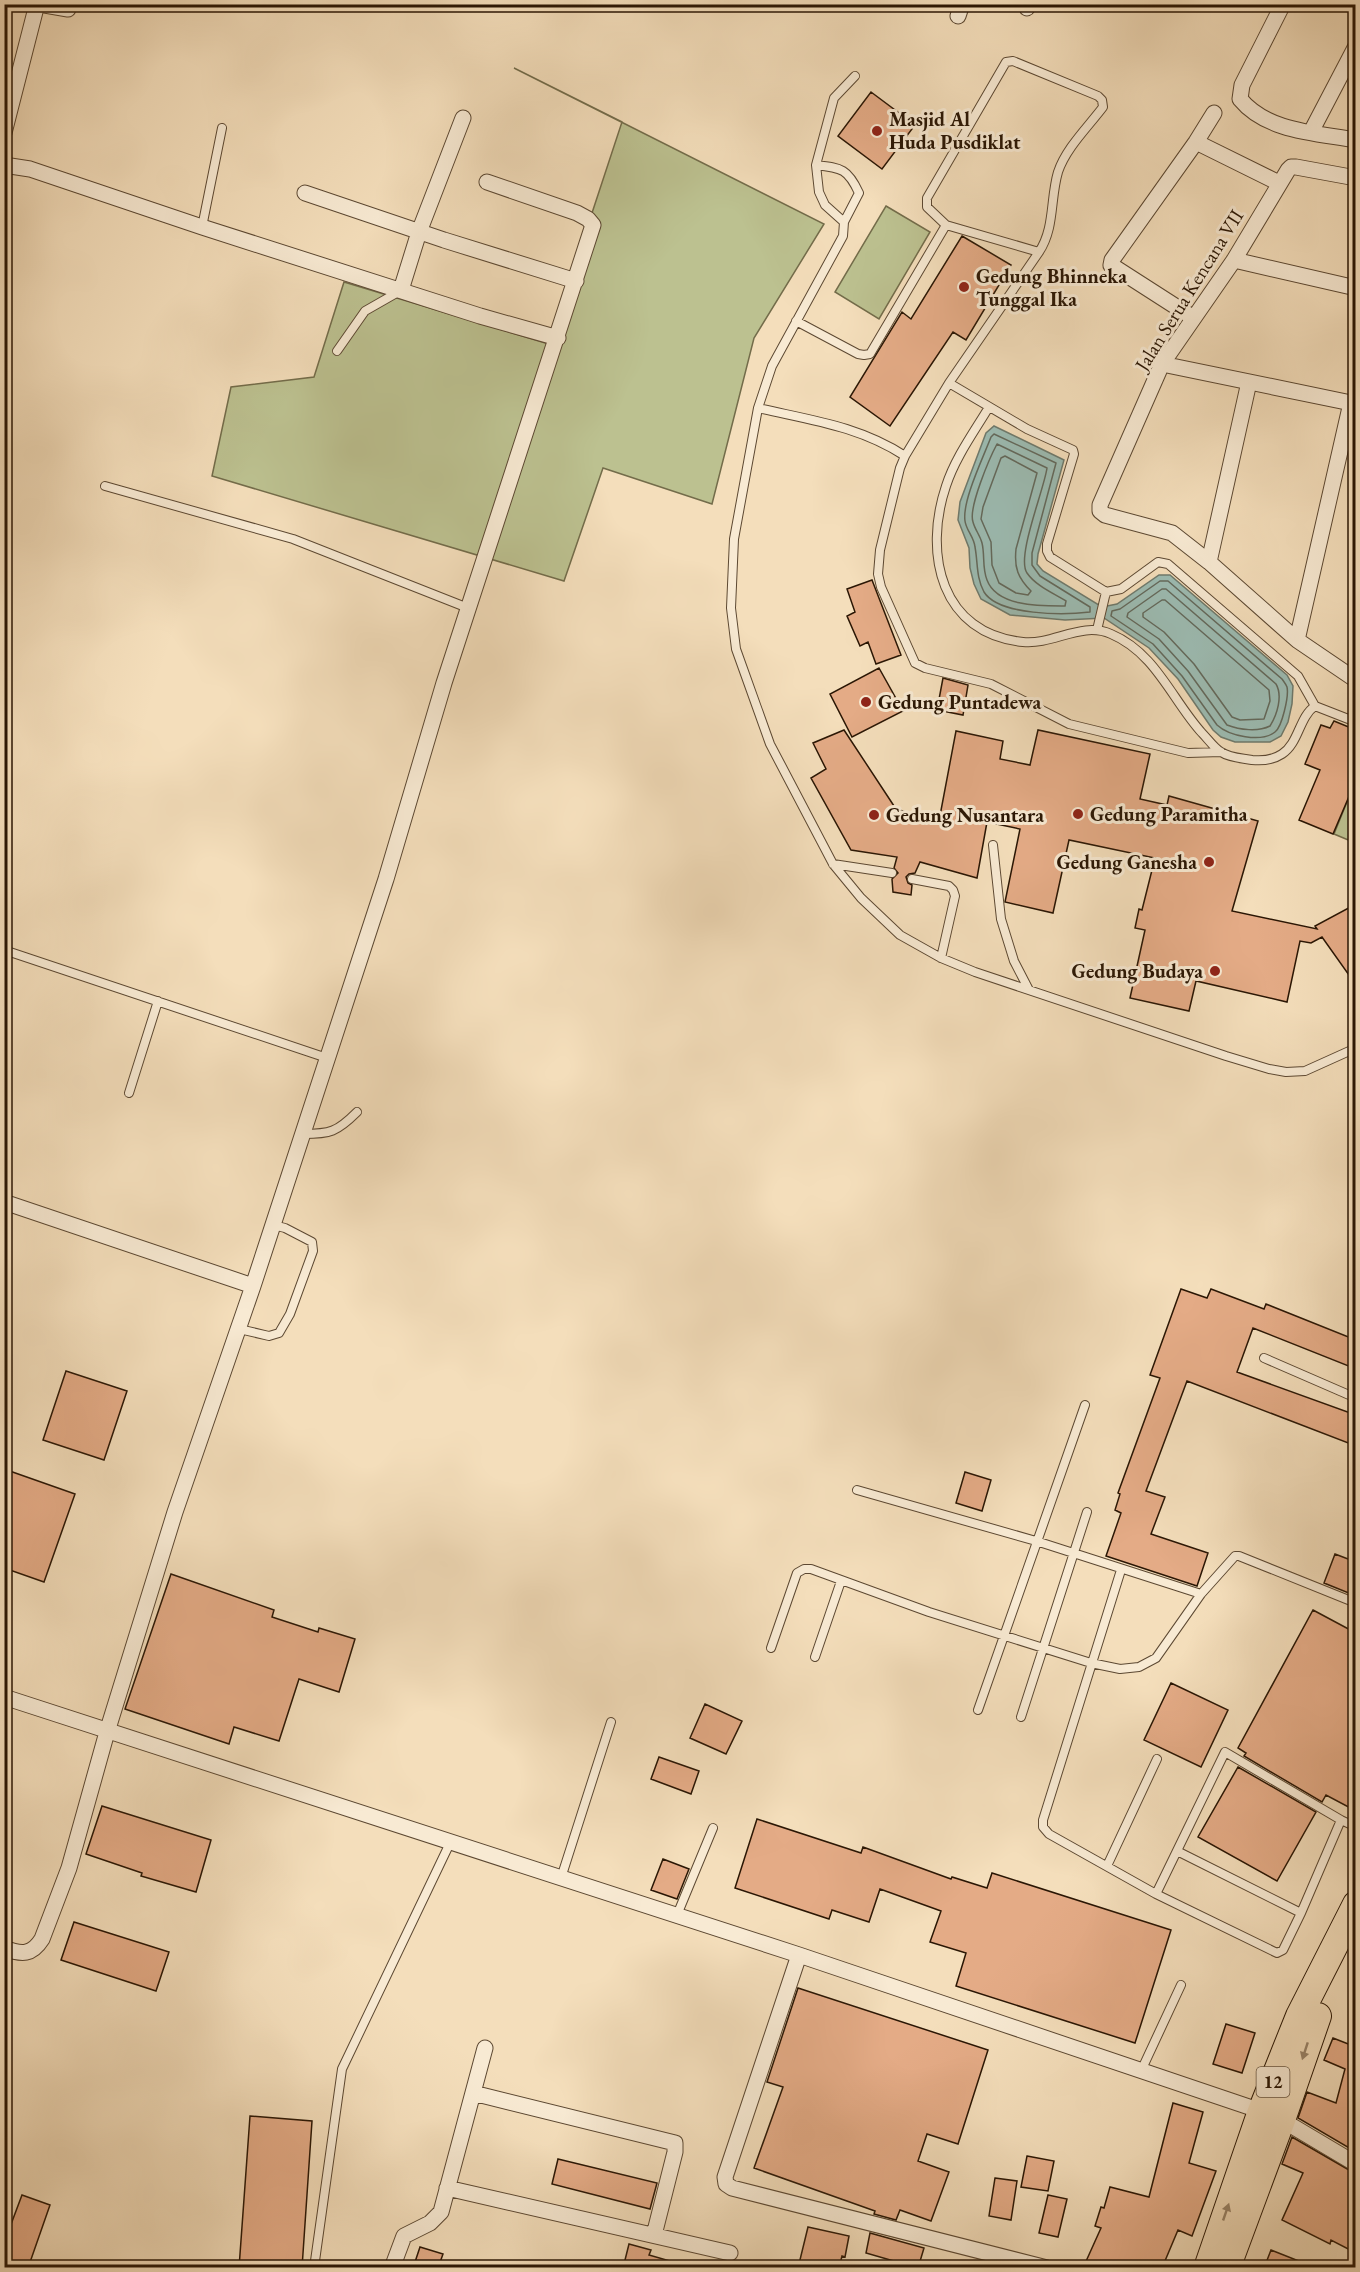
<svg xmlns="http://www.w3.org/2000/svg" width="1360" height="2272" font-family="'EB Garamond',serif">
<style>
.green{fill:#bcc190;stroke:#736c4a;stroke-width:1.5}
.water{fill:#9cbcb3;stroke:#6e7a6d;stroke-width:1.5}
.lines{fill:none;stroke-linecap:round;stroke-linejoin:round}
.shore{stroke:#63695c;stroke-width:1.5}
.building{fill:#e4ab86;stroke:#2a1604;stroke-width:1.5}
.service-casing{stroke:#5c4832;stroke-width:10}
.minor-casing{stroke:#5c4832;stroke-width:17}
.trunk-casing{stroke:#2a1604;stroke-width:28}
.service{stroke:#f8ead3;stroke-width:8}
.minor{stroke:#f8ead3;stroke-width:15}
.trunk{stroke:#f4debb;stroke-width:26}
.oneway{fill:#998469}
.poi-dot{fill:#8f2418;stroke:#f8ead3;stroke-width:2}
.labels{text-anchor:middle;stroke-width:6;stroke-linejoin:round;paint-order:stroke}
.shield{fill:#f8ead3;stroke:#685642;stroke-width:1.5}
.shield-label{font-size:18px;font-weight:bold;fill:#2a1604}
.poi-label{font-size:20px;font-weight:bold;fill:#2a1604;stroke:#f8ead3;text-anchor:start}
.street-label{font-size:20px;fill:#2a1604;stroke:#f8ead3}
</style>
<rect width="100%" height="100%" fill="#f4debb"/>
<filter id="stains"><feTurbulence type="fractalNoise" baseFrequency=".00333" numOctaves="4"/><feColorMatrix values="0 0 0 0 .2 0 0 0 0 .09 0 0 0 0 .02 0 0 0 .5 -.17"/></filter>
<radialGradient id="worn" r=".72"><stop offset=".6" stop-color="#630" stop-opacity="0"/><stop offset="1" stop-color="#630" stop-opacity=".3"/></radialGradient>
<path class="green" d="M514,68L824,224L754,338L712,504L603,468L564,581L212,476L231,387L314,377L344,282L552,345L592,213L622,122Z
M886,206L930,232L879,319L835,292Z
M1349,797L1355,799V836L1353,842L1334,834Z"/>
<path class="water" d="M994,426L1064,460L1038,554L1037,564L1043,571L1102,607L1117,604L1159,575H1170L1287,675L1293,686L1292,704L1288,722L1281,736L1270,742H1235L1221,737L1213,730L1178,679L1149,648L1104,618L1065,620L1010,615L981,599L974,584L970,568L969,548L958,520L960,502L986,433Z"/>
<g class="lines">
<path class="shore" d="M994,434L1056,463L1032,553V565L1040,576L1090,607V612C1065,615 999,616 984,592C976,577 978,563 975,547C974,537 966,530 965,521C962,501 983,458 991,437Z
M997,444L1047,468C1044,490 1016,557 1027,573C1036,586 1053,593 1066,601L1065,606C1041,606 997,607 987,580C982,568 985,555 982,543C980,535 975,530 973,522C968,508 990,457 997,444Z
M1005,456L1037,473L1016,549C1014,568 1018,578 1031,591L1028,595L1016,593L999,583L992,565L991,542L981,519L983,507L1001,458Z
M1160,581H1168L1282,679C1284,682 1286,684 1287,687C1289,696 1282,727 1275,732C1261,743 1229,736 1217,725L1182,676L1153,644L1111,616L1112,611L1120,609Z
M1162,589H1166L1276,684C1283,696 1277,715 1270,726C1258,732 1240,730 1227,725L1188,671L1159,639L1127,617L1128,613Z
M1162,600H1165L1269,690L1270,701L1264,719L1240,720L1232,717L1194,664L1164,632L1143,617V613Z"/>
</g>
<path class="building" d="M871,92L915,125L882,169L838,136Z
M962,236L1011,265L966,340L953,332L890,426L850,397L902,312L911,319Z
M872,580L901,655L876,664L868,642L860,646L847,616L855,612L847,589Z
M879,668L903,711L852,737L830,694Z
M943,678L968,685L963,715L937,710Z
M1334,721L1356,730V780L1333,834L1299,820L1320,770L1305,764L1321,725L1330,728Z
M844,730L896,809L939,821L956,731L1003,741L1000,759L1030,765L1038,730L1150,754L1140,799L1167,805L1169,796L1258,821L1232,911L1317,929L1315,926L1356,904V985L1322,937L1311,943L1300,941L1287,1002L1196,981L1189,1011L1130,998L1145,930L1135,928L1139,909L1142,910L1155,858L1069,840L1053,913L1005,902L1020,829L987,822L977,878L920,862L915,873L909,874L906,877L908,883L912,885L911,895L893,892L892,879L898,873L894,868L897,857L851,850L811,778L826,769L813,743Z
M1181,1289L1207,1298L1211,1289L1264,1309L1266,1304L1356,1340V1369L1253,1328L1237,1372L1356,1415V1446L1187,1381L1146,1491L1165,1497L1151,1534L1208,1553L1197,1586L1106,1556L1121,1513L1115,1510L1120,1494L1118,1493L1160,1378L1150,1375Z
M66,1371L127,1391L104,1460L43,1440Z
M4,1469L75,1494L44,1582L4,1568Z
M965,1472L991,1480L982,1511L956,1503Z
M1335,1554L1356,1562V1596L1324,1583Z
M171,1574L274,1610L272,1617L318,1632L319,1628L355,1639L339,1692L299,1679L279,1741L234,1727L229,1744L125,1709Z
M1313,1610L1356,1633V1811L1326,1795L1322,1802L1244,1756L1246,1753L1238,1748Z
M1171,1683L1228,1710L1201,1767L1144,1740Z
M705,1704L742,1721L726,1754L690,1738Z
M659,1757L699,1771L691,1794L651,1779Z
M1238,1767L1316,1812L1277,1881L1198,1837Z
M102,1806L211,1840L196,1892L141,1876L142,1873L86,1854Z
M757,1819L861,1853L863,1847L951,1879L952,1877L987,1888L992,1873L1171,1930L1135,2043L956,1986L966,1953L930,1942L941,1911L880,1889L869,1922L832,1910L829,1919L735,1888Z
M663,1859L689,1869L677,1899L651,1890Z
M74,1922L169,1952L156,1991L61,1960Z
M798,1988L988,2050L958,2144L927,2134L918,2161L949,2172L931,2221L900,2210L896,2220L874,2214L875,2211L754,2168L783,2087L767,2082Z
M1226,2024L1255,2033L1242,2073L1213,2064Z
M1333,2038L1356,2047V2152L1298,2118L1307,2092L1336,2103L1345,2069L1324,2060Z
M1173,2103L1203,2112L1189,2163L1216,2171L1192,2236L1178,2230L1162,2268H1083L1101,2228L1095,2226L1101,2207L1104,2208L1110,2187L1149,2197Z
M250,2116L312,2121L302,2268H239Z
M1292,2137L1356,2174V2253L1331,2240L1330,2244L1282,2220L1303,2173L1282,2164Z
M1027,2156L1054,2161L1048,2191L1021,2187Z
M558,2159L657,2183L650,2209L552,2184Z
M995,2178L1017,2181L1011,2220L989,2216Z
M22,2195L50,2205L28,2268H4V2243Z
M1048,2195L1067,2199L1058,2237L1039,2233Z
M808,2227L849,2236L845,2257L842,2256L839,2268H798Z
M870,2233L924,2248L918,2268L866,2253Z
M629,2244L651,2250L649,2255L677,2263V2268H623Z
M420,2247L443,2254L438,2268H413Z
M1271,2250L1314,2267V2268H1264Z"/>
<g class="lines">
<g class="service-casing">
<path id="service" d="M855,76L834,98L816,165L819,192L825,205L844,222L843,236L772,366L758,408L734,539L731,608L736,649L770,744L833,864L861,898L900,935L941,958L975,972L1226,1056L1269,1069L1286,1072L1305,1071L1356,1048
M816,165C842,168 848,169 859,193L844,222
M202,227L222,128
M1039,252L946,225L927,207V198L1006,62L1013,61L1098,96L1102,100L1103,107C1088,127 1066,148 1058,172C1050,199 1055,228 1039,252L949,383L905,456L900,468L880,550L878,574L881,587L915,663L925,668L991,684L1069,724L1188,753L1221,752
M796,321L858,354L864,355L870,354L946,225
M337,351L365,311L400,291
M949,383L1027,429L1073,450L1074,454L1047,544V551L1050,557L1106,592L1121,589L1158,562L1168,564L1298,676L1315,706
M989,407C974,432 955,458 946,486C923,554 941,634 1023,642C1054,645 1081,621 1111,634C1156,653 1172,700 1202,733C1208,739 1214,748 1221,752C1230,758 1242,758 1252,760C1262,761 1273,760 1282,754C1299,743 1299,717 1315,706L1356,722
M758,408C810,420 859,426 905,456
M105,486L293,539L468,608
M1097,630L1106,592
M993,845L1001,919L1014,961L1029,990
M833,864L892,873
M912,879L949,886L953,890L955,896L941,958
M4,950L327,1058
M129,1093L158,1001
M303,1134C330,1134 337,1132 357,1112
M239,1329L269,1336L279,1333L290,1314L313,1251L312,1242L285,1228L273,1225
M1264,1358L1356,1398
M1121,1570L1043,1820V1827L1049,1834L1156,1894L1277,1953L1283,1950L1301,1913L1341,1820L1225,1752L1156,1894
M1201,1594L1235,1556H1239L1356,1603
M771,1648L797,1573L804,1569H811L929,1612L1091,1663L1120,1669L1139,1667L1156,1658L1201,1594L1036,1541L857,1490
M815,1657L841,1581
M978,1710L1085,1405
M1021,1717L1087,1512
M1341,1820L1356,1827
M1177,1851L1301,1913
M1107,1866L1157,1759
M561,1878L611,1722
M677,1915L713,1828
M1141,2071L1181,1985
M314,2268L342,2069L450,1843"/>
</g>
<g class="minor-casing">
<path id="minor" d="M39,4L68,9
M1283,4L1242,85L1240,99C1267,132 1317,133 1356,140
M1027,8L1029,4
M958,16L962,4
M1311,132L1356,46
M4,133L37,4
M1196,142L1279,183
M4,165L30,169L202,227L480,316L558,338
M1356,178L1296,167H1291L1288,170L1234,260L1162,364L1100,505V511L1105,515L1172,533L1209,562L1297,640L1356,680
M305,193L444,240L576,281
M1234,260L1356,288
M401,290L419,232L463,118
M1192,317L1111,265L1112,260L1196,142L1214,113
M1162,364L1356,404
M1209,562L1249,382
M1297,640L1351,403
M4,1202L253,1286
M4,1697L799,1955L1261,2111L1282,2120L1356,2164
M4,1948C22,1955 32,1955 42,1939L69,1868L107,1732L175,1512L253,1286L386,879L444,683L593,225L588,219L577,213L487,182
M799,1955L725,2177L726,2184L732,2188L1047,2268
M473,2093L675,2143V2152L654,2235
M447,2188L730,2253
M392,2268L404,2236L430,2223L441,2212L485,2048"/>
</g>
<g class="trunk-casing">
<path id="trunk" d="M1207,2268L1261,2111L1299,2016L1356,1904
M1227,2268L1282,2120L1318,2016"/>
</g>
<use href="#service" class="service"/>
<use href="#minor" class="minor"/>
<use href="#trunk" class="trunk"/>
</g>
<defs><path id="oneway-solid" d="M-6-.8H1V-3.2L6.5 0L1 3.2V.8H-6Z" transform="scale(1.5)"/></defs>
<g class="oneway">
<use href="#oneway-solid" transform="translate(1305 2051) rotate(108)"/>
<use href="#oneway-solid" transform="translate(1226 2212) rotate(-71)"/>
</g>
<g class="poi-dot">
<circle cx="877" cy="131" r="6"/>
<circle cx="964" cy="287" r="6"/>
<circle cx="866" cy="702" r="6"/>
<circle cx="1078" cy="814" r="6"/>
<circle cx="874" cy="815" r="6"/>
<circle cx="1209" cy="862" r="6"/>
<circle cx="1215" cy="971" r="6"/>
</g>
<g class="labels">
<rect class="shield" x="1256.5" y="2067" width="33" height="30" rx="4.5"/>
<g class="shield-label">
<text x="1273" y="2088">12</text>
</g>
<g class="poi-label">
<text x="889" y="126">Masjid Al<tspan x="889" dy="23">Huda Pusdiklat</tspan></text>
<text x="976" y="283">Gedung Bhinneka<tspan x="976" dy="23">Tunggal Ika</tspan></text>
<text x="878" y="709">Gedung Puntadewa</text>
<text x="1090" y="821">Gedung Paramitha</text>
<text x="886" y="822">Gedung Nusantara</text>
<text x="1197" y="869" text-anchor="end">Gedung Ganesha</text>
<text x="1203" y="978" text-anchor="end">Gedung Budaya</text>
</g>
<g class="street-label">
<text transform="translate(1189 290) rotate(-58)" y="7">Jalan Serua Kencana VII</text>
</g>
</g>
<rect width="1360" height="2272" fill="none" stroke="#f4debb" stroke-width="24"/>
<rect x="6" y="6" width="1348" height="2260" fill="none" stroke="#2a1604" stroke-width="3"/>
<rect x="12" y="12" width="1336" height="2248" fill="none" stroke="#2a1604" stroke-width="1.5"/>
<rect width="100%" height="100%" filter="url(#stains)"/>
<rect width="100%" height="100%" fill="url(#worn)"/>
</svg>
